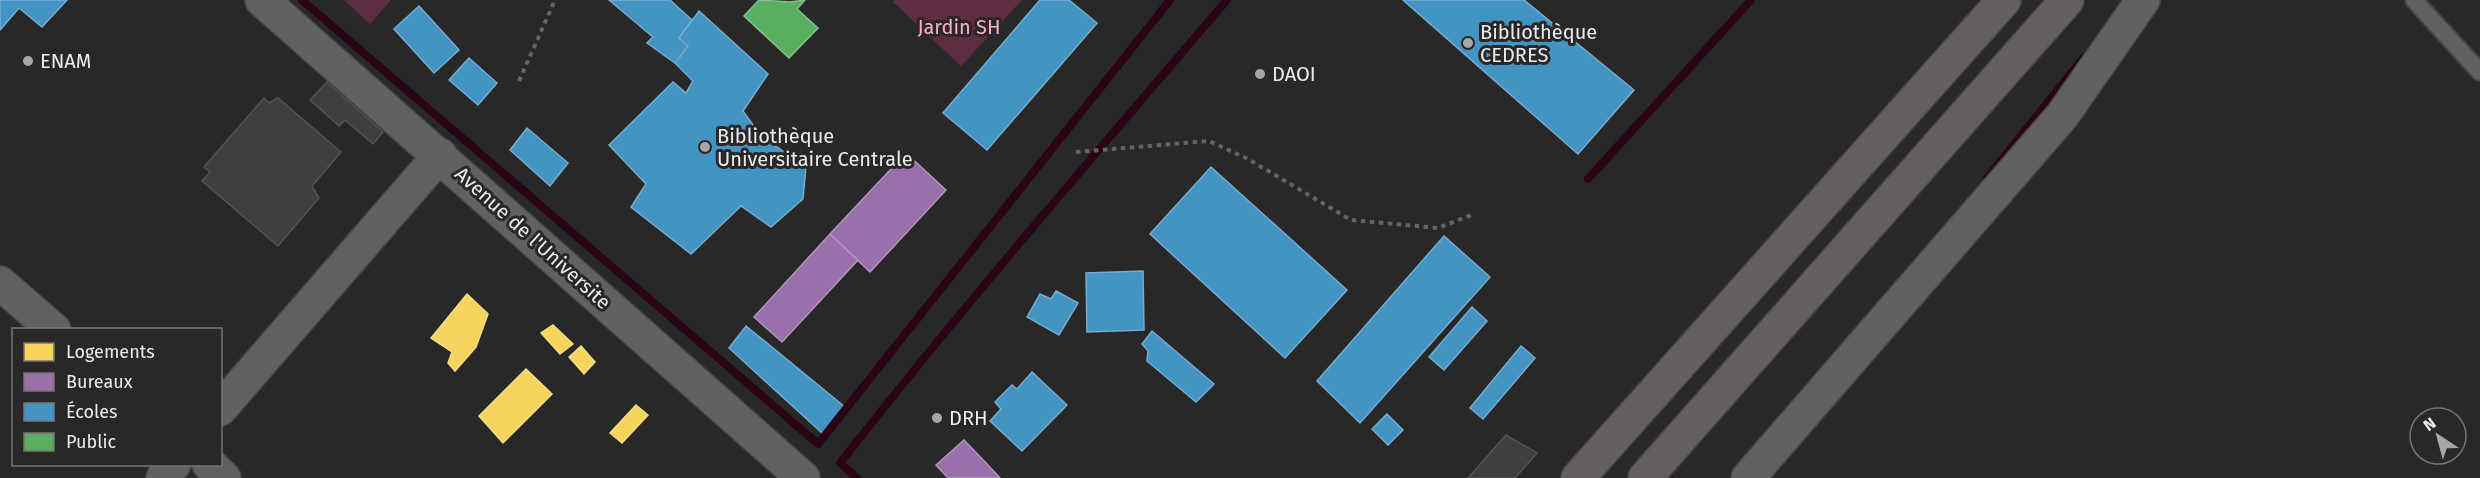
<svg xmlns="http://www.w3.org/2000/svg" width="2480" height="478" font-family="'Fira Sans',sans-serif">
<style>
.green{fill:#5f2d41}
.homes{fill:#f6d55c;stroke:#f3dc87;stroke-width:1.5}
.offices{fill:#9970ab;stroke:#b295be;stroke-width:1.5}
.schools{fill:#4393c3;stroke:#76adcf;stroke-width:1.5}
.public{fill:#5aae61;stroke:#86c08a;stroke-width:1.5}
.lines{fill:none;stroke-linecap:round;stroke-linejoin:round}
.stream{stroke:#280414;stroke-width:8}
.building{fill:#403f3f;stroke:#545353;stroke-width:1.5}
.lane-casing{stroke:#464545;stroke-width:20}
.street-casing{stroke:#464545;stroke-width:36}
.primary-casing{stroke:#464545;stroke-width:36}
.path{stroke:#656464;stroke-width:4;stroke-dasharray:4.5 4.5;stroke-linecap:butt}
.lane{stroke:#626061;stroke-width:16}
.street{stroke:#626061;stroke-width:33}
.primary{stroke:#655f61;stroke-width:33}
.poi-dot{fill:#a8a7a7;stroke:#2a2728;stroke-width:2}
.labels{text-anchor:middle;stroke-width:6;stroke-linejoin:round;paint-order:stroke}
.park-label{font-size:20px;fill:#feb0ca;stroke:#2a2728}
.poi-label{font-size:20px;fill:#edebeb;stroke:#2a2728;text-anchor:start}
.street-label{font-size:20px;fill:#edebeb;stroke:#2a2728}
</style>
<rect width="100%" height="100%" fill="#292828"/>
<path class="green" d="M344,0H391L370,24Z
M895,0H1022L961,66L893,2Z"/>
<path class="homes" d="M467,294L488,314L476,347L455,371L448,363L452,352L431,338Z
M553,325L573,344L560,354L541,333Z
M581,346L595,362L584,374L569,357Z
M526,369L552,394L503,443L479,416Z
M636,405L648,415L622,443L610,433Z"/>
<path class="offices" d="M906,153L946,190L870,272L830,234Z
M830,234L858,260L782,342L754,317Z
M964,440L987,464L1000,478H948L936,465Z"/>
<path class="schools" d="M0,0H67L42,27L19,8L0,30Z
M609,0H670L692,20L679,38L688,46L675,63L647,43L653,37Z
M1040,0H1069L1097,23L987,150L943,113Z
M1403,0H1524L1634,90L1578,154Z
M419,6L459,50L434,73L394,29Z
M699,11L768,74L743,111L761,136L806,167L803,199L771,227L741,206L691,254L631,207L646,184L609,145L673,82L686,93L693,81L675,63L688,46L679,38Z
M469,58L497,83L478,105L449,80Z
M527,128L568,163L550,186L510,150Z
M1211,167L1347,290L1285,358L1150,234Z
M1444,236L1490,277L1360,423L1317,381Z
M1143,271L1144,330L1087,332L1086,273Z
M1056,291L1078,303L1059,335L1027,317L1040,294L1051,299Z
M1472,307L1487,321L1444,370L1429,357Z
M746,326L845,407L822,433L729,348Z
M1152,331L1214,384L1196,402L1147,361L1148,351L1142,344Z
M1521,346L1535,358L1483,419L1470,408Z
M1032,372L1067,405L1022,451L990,421L1001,409L995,402L1012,385L1017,389Z
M1387,414L1403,430L1388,445L1372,429Z"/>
<path class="public" d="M759,0L790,2L805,0L797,9L818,28L789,58L744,16Z"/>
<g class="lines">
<path class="stream" d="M302,0L818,444L1170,0
M1987,178L2084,57
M1588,179L1751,0
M857,478L840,463C964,305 1096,153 1227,0"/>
</g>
<path class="building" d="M327,82L383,132L373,144L345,120L339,126L310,100Z
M264,98L269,103L278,98L341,152L312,186L319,198L278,246L202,181L210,172L204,167Z
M1506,435L1537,453L1515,478H1468Z"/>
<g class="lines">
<g class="lane-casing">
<path id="lane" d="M2414,0L2480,72"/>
</g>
<g class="street-casing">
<path id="street" d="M262,0L803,478
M0,283L54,330
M220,409L440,155
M209,464L224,478
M163,478L174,464
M1748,478L2062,116L2143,0"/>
</g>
<g class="primary-casing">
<path id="primary" d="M1578,478L2004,0
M1645,478L2067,0"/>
</g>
<path class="path" d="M519,81L555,0
M1076,152L1209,141L1248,159L1351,220L1438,228L1474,214"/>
<use href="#lane" class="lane"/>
<use href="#street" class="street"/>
<use href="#primary" class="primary"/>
</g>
<g class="poi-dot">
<circle cx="1468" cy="43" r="6"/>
<circle cx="28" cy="61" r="6"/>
<circle cx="1260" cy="74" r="6"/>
<circle cx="705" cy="147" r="6"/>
<circle cx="937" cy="418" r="6"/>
</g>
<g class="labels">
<g class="park-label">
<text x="959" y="34">Jardin SH</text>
</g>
<g class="poi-label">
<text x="1480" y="39">Bibliothèque<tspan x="1480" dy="23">CEDRES</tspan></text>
<text x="40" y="68">ENAM</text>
<text x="1272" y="81">DAOI</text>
<text x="717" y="143">Bibliothèque<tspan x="717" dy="23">Universitaire Centrale</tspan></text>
<text x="949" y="425">DRH</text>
</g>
<g class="street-label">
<text transform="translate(533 238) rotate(42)" y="7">Avenue de l'Universite</text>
</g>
</g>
<rect x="12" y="328" width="210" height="138" fill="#2a2728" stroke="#787576" stroke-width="1.5"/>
<rect x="24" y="343" width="30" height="18" fill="#f6d55c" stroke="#787576" stroke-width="1.5"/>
<text x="66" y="358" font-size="18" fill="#edebeb">Logements</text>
<rect x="24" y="373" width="30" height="18" fill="#9970ab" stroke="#787576" stroke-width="1.5"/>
<text x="66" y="388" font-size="18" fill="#edebeb">Bureaux</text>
<rect x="24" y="403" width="30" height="18" fill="#4393c3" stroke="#787576" stroke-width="1.5"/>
<text x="66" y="418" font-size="18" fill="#edebeb">Écoles</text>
<rect x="24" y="433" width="30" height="18" fill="#5aae61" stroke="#787576" stroke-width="1.5"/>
<text x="66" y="448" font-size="18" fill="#edebeb">Public</text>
<g transform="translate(2438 436) rotate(324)"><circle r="28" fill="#2a2728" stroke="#787576" stroke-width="1.5"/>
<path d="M0-4.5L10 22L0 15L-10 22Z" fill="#a8a7a7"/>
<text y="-9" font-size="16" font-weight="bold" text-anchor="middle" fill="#edebeb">N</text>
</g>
</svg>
